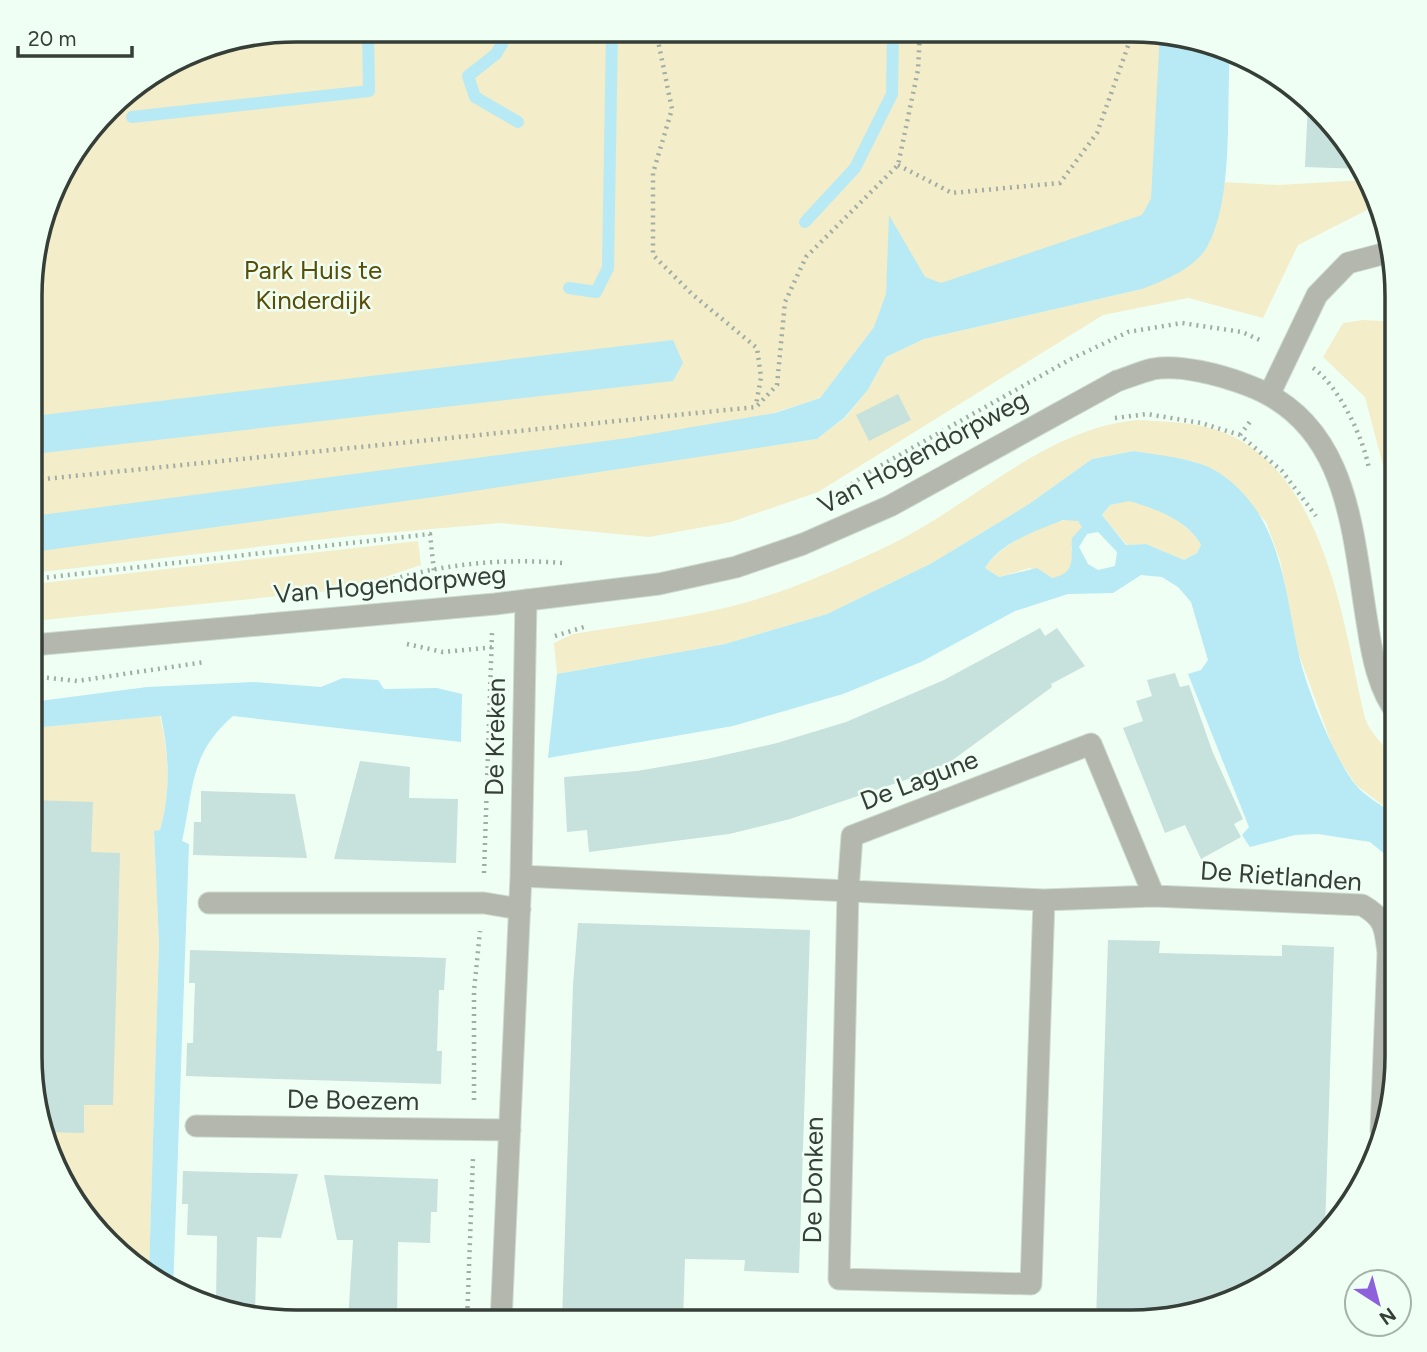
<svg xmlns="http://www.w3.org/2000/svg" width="1427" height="1352" font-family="Figtree,sans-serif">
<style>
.green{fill:#f3edc9}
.water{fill:#b7eaf4;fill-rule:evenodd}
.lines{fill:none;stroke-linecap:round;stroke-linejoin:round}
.stream{stroke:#b7eaf4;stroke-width:12}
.building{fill:#c7e1dd}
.minor-casing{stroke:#cedcd1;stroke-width:23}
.path{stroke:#a0ada4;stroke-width:4.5;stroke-dasharray:2 5;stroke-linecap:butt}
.minor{stroke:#b3b7ae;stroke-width:21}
.labels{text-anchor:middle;stroke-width:5;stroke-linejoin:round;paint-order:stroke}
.park-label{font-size:26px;fill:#5a4d07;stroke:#effff3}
.street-label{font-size:26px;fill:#363e38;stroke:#effff3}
.rim{fill:none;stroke:#363e38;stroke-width:3.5}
</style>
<rect width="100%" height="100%" fill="#effff3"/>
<path class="green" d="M296,30L1166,32L1169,206L874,327L820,398L767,415L769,446L817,439L846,417L867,391L886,357L924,339L1142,289L1217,220L1223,182L1278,185L1365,180L1367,210L1298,245L1263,318L1188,298L1103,315L818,492L731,522L649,537L500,523L352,536L33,573L35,244L65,163L121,95L210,44Z
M1364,320L1397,322V534L1390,492L1365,397L1323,357L1343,323Z
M1138,420C1169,422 1204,422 1232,436C1327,483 1343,623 1364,714C1368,734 1387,745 1396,763C1401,776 1397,801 1397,816L1356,785L1335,753L1298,652L1280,560L1266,522L1220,474L1195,462L1134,451L1092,459L1029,504L932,563L827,614L725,644L557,674L554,643L573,634C622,626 671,620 720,609C776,597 842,568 894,543C974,503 1046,428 1138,420Z
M1129,500C1155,508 1188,521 1201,545L1197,553L1184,560L1146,544L1127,545L1102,515L1110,505Z
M1071,519L1078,521L1083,527L1071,548C1075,560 1069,580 1052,578C1045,577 1036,571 1030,568L999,577L985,568C1001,544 1042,523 1071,519Z
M418,541L421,565L349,589L33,621V584Z
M160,716C169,755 171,791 160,830L154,831L159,944L149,1271L85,1219L50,1158L30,1073L32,728Z"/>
<path class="water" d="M1160,32L1230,54C1226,109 1234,196 1208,245C1196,268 1165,280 1142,289L924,339L886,357L867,391L845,417L817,439L441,496L33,552V516L628,438L775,413L820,398L874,327L886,294L889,215L925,277L941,283L1142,215L1151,199Z
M673,340L683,363L673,381L34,454V416Z
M1134,451C1162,456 1197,458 1221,474C1281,516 1284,586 1298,651C1305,685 1333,755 1354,783C1364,796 1383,806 1397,816V864L1370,842L1318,834L1295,835L1250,847L1242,835L1249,827L1188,674L1201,670L1208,660L1191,602L1178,587L1162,577L1141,575L1113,593L1068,594L1015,611L921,662L843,694L733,726L548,758L557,674L725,644L827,614L932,563L1029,504L1092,459ZM1129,501C1154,508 1189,521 1201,545L1197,553L1184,560L1146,544L1126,545L1102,515L1110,505ZM1063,520L1078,521L1082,527L1072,538C1070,557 1078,573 1052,578L1037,568L999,577L985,568C1001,542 1036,531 1063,520ZM1098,532L1117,552L1115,566L1098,570L1088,564L1079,547L1087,534Z
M343,678L378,680L384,689L437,688L462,694L461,742L233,716C189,754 194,788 182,841L189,844L173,1291L149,1271L159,944L154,831L160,830C171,791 169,755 161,716L32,728V702L147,687L254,682L321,687Z"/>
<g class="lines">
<path class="stream" d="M510,30L496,54L468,76L475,97L518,122
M132,117L369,91L368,30
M805,222L855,168L892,94L893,31
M569,288L596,292L608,268L612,31"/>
</g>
<path class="building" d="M1308,103L1342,133L1363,169L1305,167Z
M898,394L911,420L869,441L856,415Z
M1040,628L1045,636L1057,628L1085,666L1051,684L1052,687L950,762L920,775L790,819L729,834L589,852L587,830L567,832L564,777L637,771L707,759L777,743L846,722L944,680Z
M1175,673L1180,687L1189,685L1213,753L1243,819L1234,824L1241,837L1201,859L1185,825L1165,833L1123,728L1143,721L1136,701L1152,696L1147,680Z
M360,761L410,767L409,798L458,799L456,863L334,859Z
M201,791L295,794L307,858L193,855L194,822H201Z
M32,800L93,802L91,852L120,853L113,1105H84V1133L44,1132L30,1073Z
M578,923L810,930L799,1273L744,1271L745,1260L685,1259L683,1322H562L573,985Z
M1108,940L1160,941L1159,953L1237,955L1282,956V945L1334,947L1325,1229L1294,1267L1233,1302L1148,1322H1096Z
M190,950L446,958L444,990H439L438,1020L437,1051H442L441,1084L186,1076L187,1043H193L195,983H189Z
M183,1171L298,1174L281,1238L257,1237L255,1315L216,1305L217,1236L187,1235L188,1204H182Z
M324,1175L438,1179L437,1212H431L430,1243L398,1242L397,1322H348L353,1240H337Z"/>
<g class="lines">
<g class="minor-casing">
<path id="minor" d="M1270,393L1317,295L1348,263L1390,252
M33,645L495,604L659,584L736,567L803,544L890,506L1117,381C1129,377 1141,372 1153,369C1180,364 1221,375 1247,385C1351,423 1352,534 1368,628C1372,655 1379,691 1397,713
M521,876L1044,900L1154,896L1362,905C1385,918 1385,928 1388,953L1381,1131
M1044,900L1031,1284L839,1279L848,891L852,836L1091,744L1154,896
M209,903H484L520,909
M196,1126L510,1130
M501,1322L521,876L526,600"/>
</g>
<path class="path" d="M656,31L672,109L653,173V255L692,294L757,348L761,377L756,405
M898,165L952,193L1060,183L1097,133L1133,32
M1313,368C1339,386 1364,439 1369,469
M1115,418L1147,414L1201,423L1240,435L1282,471L1316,516
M1240,435L1252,419
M34,480L756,407L777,385L785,302L806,257L898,165L918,70L920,31
M840,492L871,471L1071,359L1128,332L1182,323L1242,332L1262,341
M33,579L430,534L435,581
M387,581C442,564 504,558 562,563
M555,636L587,626
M407,644L443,652L495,647
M40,677L77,681L205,662
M1385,740L1397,756
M484,873L492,633
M474,1100V991L480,931
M1043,1309L1044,1322
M467,1322L473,1158"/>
<use href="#minor" class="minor"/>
</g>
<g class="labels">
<g class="park-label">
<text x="313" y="279">Park Huis te<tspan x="313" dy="30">Kinderdijk</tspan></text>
</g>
<g class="street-label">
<text transform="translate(923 452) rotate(-28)" y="9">Van Hogendorpweg</text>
<text transform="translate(390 584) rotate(-5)" y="9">Van Hogendorpweg</text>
<text transform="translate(495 737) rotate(-89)" y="9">De Kreken</text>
<text transform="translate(919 780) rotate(-21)" y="9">De Lagune</text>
<text transform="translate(1281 876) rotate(4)" y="9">De Rietlanden</text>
<text transform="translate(353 1100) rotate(1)" y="9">De Boezem</text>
<text transform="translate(813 1180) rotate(-89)" y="9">De Donken</text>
</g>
</g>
<path d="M0 0H1427V1352H0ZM296 42H1131A254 254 0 0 1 1385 296V1056A254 254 0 0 1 1131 1310H296A254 254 0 0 1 42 1056V296A254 254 0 0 1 296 42Z" fill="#effff3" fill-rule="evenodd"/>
<path class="rim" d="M296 42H1131A254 254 0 0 1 1385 296V1056A254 254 0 0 1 1131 1310H296A254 254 0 0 1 42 1056V296A254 254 0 0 1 296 42Z"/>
<g transform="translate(1378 1303) rotate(144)"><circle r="33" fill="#effff3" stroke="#a5b2a8" stroke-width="2"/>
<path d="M0-5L12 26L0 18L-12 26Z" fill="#8d61db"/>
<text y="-10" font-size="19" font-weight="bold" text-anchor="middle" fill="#363e38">N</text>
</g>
<path d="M18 46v10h114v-10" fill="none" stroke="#363e38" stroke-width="3.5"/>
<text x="28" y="46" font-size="21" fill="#363e38" stroke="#effff3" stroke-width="5" paint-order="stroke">20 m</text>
</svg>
